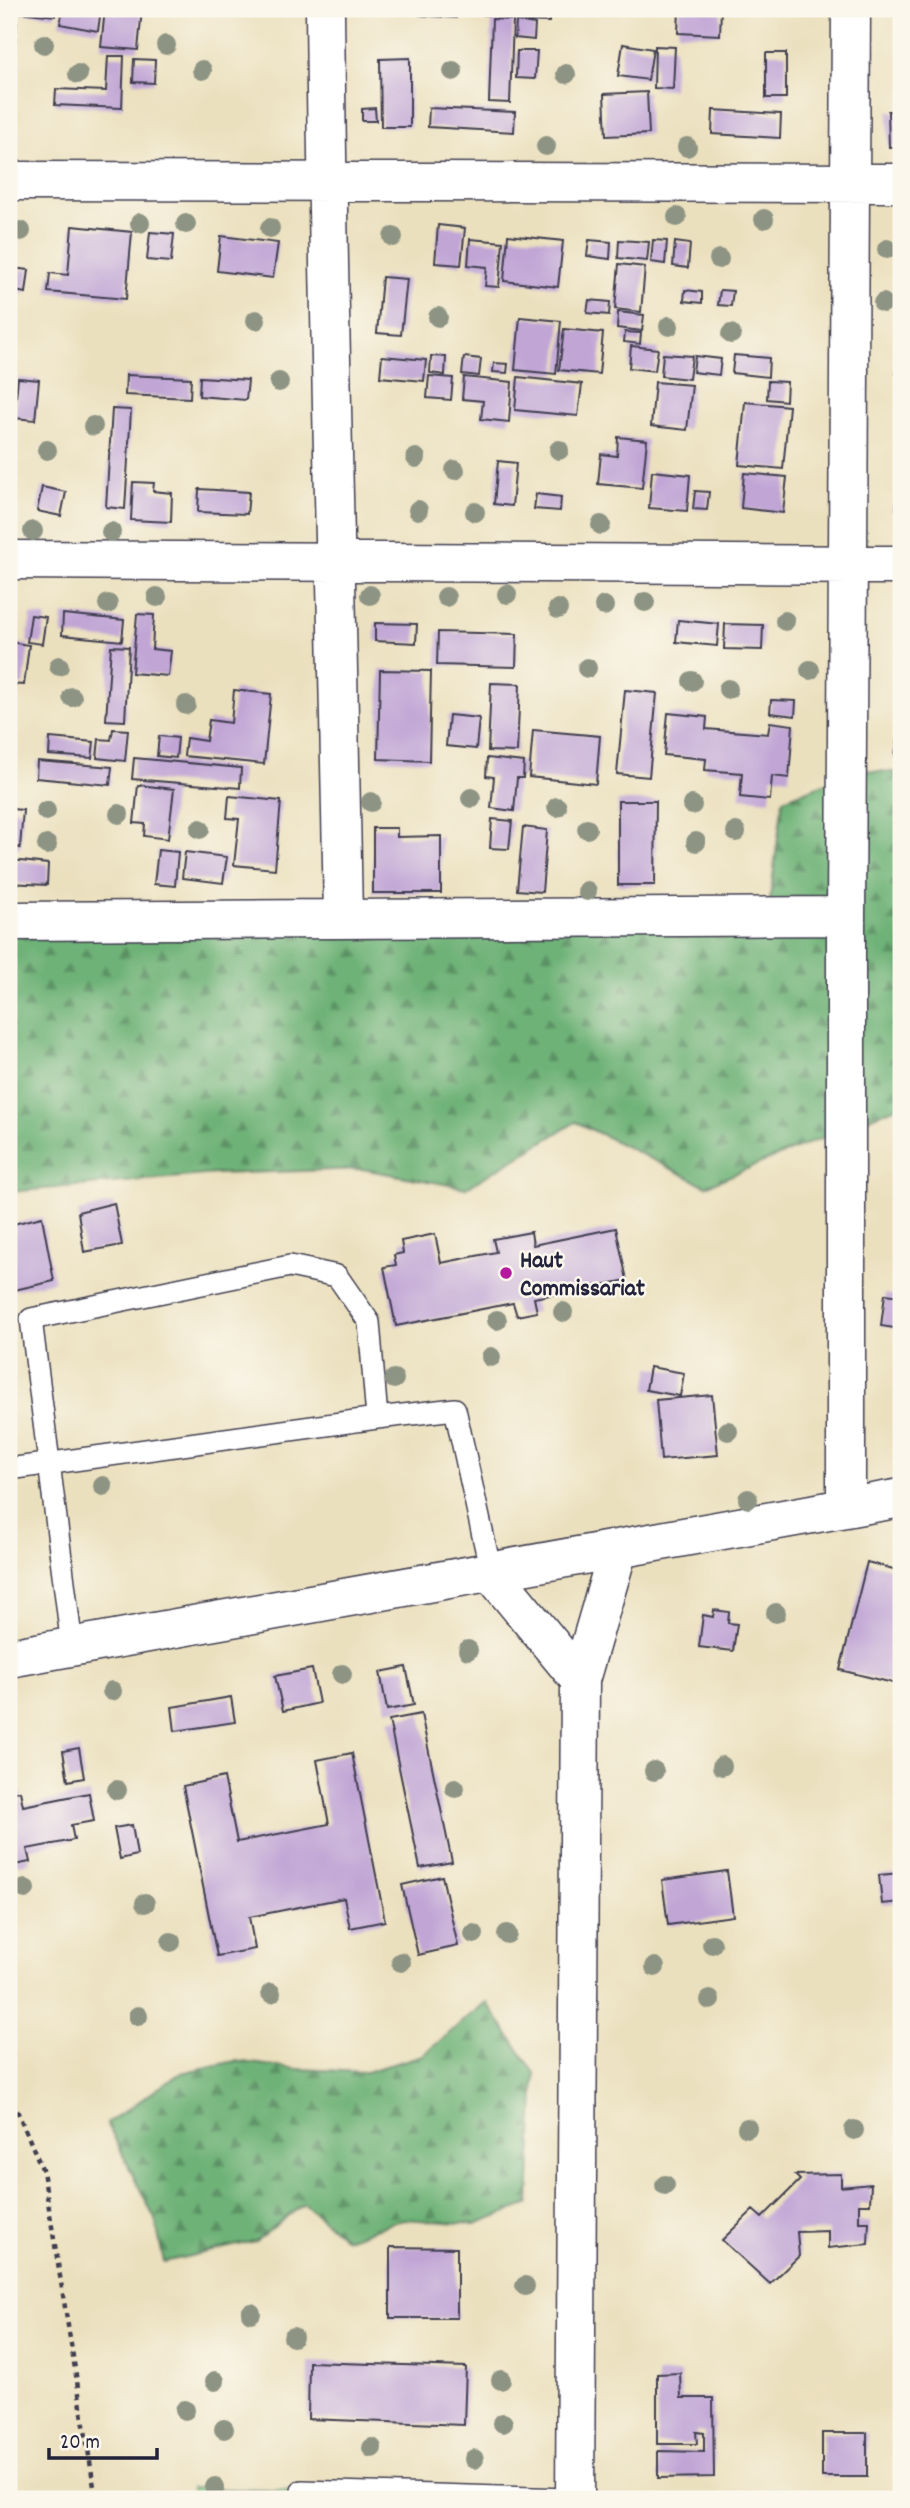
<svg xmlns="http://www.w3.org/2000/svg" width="910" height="2508" font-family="Dekko,sans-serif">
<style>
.forest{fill:url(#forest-firs);stroke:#486a59;stroke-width:2}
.park{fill:url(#park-tufts);stroke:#567963;stroke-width:2}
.building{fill:#c0a5d5}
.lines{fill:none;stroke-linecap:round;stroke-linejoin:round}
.lane-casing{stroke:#403e4f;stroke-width:24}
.street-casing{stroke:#403e4f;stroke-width:41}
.path{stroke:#403e4f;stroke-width:4.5;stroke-dasharray:5 5;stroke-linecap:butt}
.lane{stroke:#fff;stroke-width:21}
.street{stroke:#fff;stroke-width:38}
.tree{fill:#8e9483}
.poi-dot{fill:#b5179e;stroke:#fbf7ec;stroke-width:2.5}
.labels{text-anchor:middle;stroke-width:5;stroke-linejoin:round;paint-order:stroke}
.poi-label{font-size:24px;font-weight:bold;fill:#22223b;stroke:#fbf7ec;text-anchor:start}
</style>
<defs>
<pattern id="forest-firs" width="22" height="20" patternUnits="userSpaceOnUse" patternTransform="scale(1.75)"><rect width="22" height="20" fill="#6eb277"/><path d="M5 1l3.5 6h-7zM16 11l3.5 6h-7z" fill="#5a9063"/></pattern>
<pattern id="park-tufts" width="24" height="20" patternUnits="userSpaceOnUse" patternTransform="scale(1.75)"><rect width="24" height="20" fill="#89d08b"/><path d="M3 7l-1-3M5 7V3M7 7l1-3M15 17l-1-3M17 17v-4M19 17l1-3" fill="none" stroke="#76b279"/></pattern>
</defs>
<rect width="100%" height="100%" fill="#fbf7ec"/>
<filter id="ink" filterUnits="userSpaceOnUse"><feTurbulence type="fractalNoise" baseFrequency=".0143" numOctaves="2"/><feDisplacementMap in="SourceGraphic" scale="14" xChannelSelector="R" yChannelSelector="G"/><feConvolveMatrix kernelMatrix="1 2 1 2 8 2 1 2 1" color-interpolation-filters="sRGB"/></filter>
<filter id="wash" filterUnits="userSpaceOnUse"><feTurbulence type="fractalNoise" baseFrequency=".00686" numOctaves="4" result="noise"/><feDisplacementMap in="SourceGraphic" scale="28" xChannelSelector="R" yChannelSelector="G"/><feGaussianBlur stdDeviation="1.57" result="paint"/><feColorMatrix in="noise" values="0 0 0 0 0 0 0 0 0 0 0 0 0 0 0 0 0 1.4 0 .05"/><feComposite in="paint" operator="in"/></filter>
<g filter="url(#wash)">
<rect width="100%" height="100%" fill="#ebe0be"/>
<path class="forest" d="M862,770L901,773V1105L706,1186L576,1122L466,1188L362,1169L216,1174L9,1192V921L768,916L783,799Z
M486,2002L535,2073L529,2204L475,2224L403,2219L346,2239L304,2204L255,2241L164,2262L155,2219L107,2123L181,2073L235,2061L297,2069L366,2072L423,2055Z"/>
<path class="park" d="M191,2488L568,2499H192Z"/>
<g id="blocks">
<path class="building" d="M9,9H56L55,16L9,11Z
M63,9H101L98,31L60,24Z
M105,9H142L138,50L101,47Z
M421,9H457L456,18L420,15Z
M472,9H495V16L472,14Z
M519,9H549V22L519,21Z
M679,9H721L720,35L678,33Z
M492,19L513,20L510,103L489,102Z
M516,21L535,24L534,40L515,38Z
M9,22L17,23L14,57L9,56Z
M623,44L653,49L648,80L618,76Z
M655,46L675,47L673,89L654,88Z
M517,51H537L535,79L516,78Z
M766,53H786V98H766Z
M108,56H124L122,108L55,105L56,89L106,91Z
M410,58V127H381L380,59Z
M134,59L155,60L154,83L133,82Z
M647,92L649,134L606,136L604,94Z
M375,108L376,121H362V109Z
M429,108L515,112L514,132L428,127Z
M713,110L781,114L780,138L712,134Z
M888,111L901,112V147H889Z
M438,225L465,228L461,265L435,263Z
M72,226L132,232L126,299L48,292L50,273L68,275Z
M150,232L174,234L171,262L147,260Z
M508,235L563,241L558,287L504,281Z
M221,236L278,243L273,278L217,271Z
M470,239L503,242L499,287L485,286L487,267L468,265Z
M589,240L611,242L610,259L587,256Z
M619,240L649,242L647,261L618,258Z
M653,240L667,241L665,264L651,262Z
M675,242L690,244L688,268L673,266Z
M619,264L645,267L641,312L615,309Z
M11,268L29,270L26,293L9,290Z
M382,277L407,279L401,335L377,333Z
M685,290L702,292V303L684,301Z
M720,290L733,291L731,306L718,305Z
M589,300L610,302L609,315L587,313Z
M618,312L644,315L642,331L617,328Z
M520,317L561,321L556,374L515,370Z
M899,322H901V374H896Z
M564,329L603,333L599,374L559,370Z
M625,332L641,333L640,344L624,342Z
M631,346L658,349L655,371L629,368Z
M663,354L692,356L689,379L661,376Z
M734,355L769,358L768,377L732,373Z
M382,356L426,360L424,381L380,377Z
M431,356L446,357L445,375L430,373Z
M695,356L721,359L719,375L693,372Z
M464,357L481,359L479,376L462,374Z
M494,363L508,364L507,373L493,372Z
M126,375L191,378L190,398L125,395Z
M429,376L453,378L451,400L427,398Z
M200,377L248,380L246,400L199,396Z
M464,377L512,382L509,422L481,419L483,401L462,399Z
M518,377L582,384L578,416L515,410Z
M18,378L39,380L35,420L14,418Z
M768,381L787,382L786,401L767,399Z
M655,382L692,385L687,430L651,426Z
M745,402L789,406L783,469L739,465Z
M112,409L131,410L125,509L106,507Z
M898,421H901V466H898Z
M618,437L647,440L642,488L598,484L601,454L617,456Z
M498,461L516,463L512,506L494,504Z
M652,471L690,475L687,511L649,508Z
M898,472L901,473V509H896Z
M744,473L787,477L783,513L741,508Z
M133,482L154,483L153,491L172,493L171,522L131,520Z
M42,487L66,492L61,516L37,511Z
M199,489L249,492L247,514L198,512Z
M695,491L709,492L707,510L693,509Z
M536,494L561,497L560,511L534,509Z
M63,614L124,620L122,641L62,635Z
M137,614L154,615L152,649L171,651L168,676L132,673Z
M31,615L46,617L42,644L27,642Z
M678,620L719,624L717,646L676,642Z
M375,623L417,624L416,643L375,641Z
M725,624L763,625L762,650L724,649Z
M438,632L517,634L516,667L437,665Z
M9,642L29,645L24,685L9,684Z
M111,646L129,647L125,721L106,720Z
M380,670L431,671L429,761L378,759Z
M491,683L520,684L517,752L488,751Z
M234,690L271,694L264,764L184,756L186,738L206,741L209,720L231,723Z
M625,690L657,693L649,777L617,774Z
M771,700L796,701L795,716L770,713Z
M668,713L707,717L706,729L768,734L770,722L793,725L789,778L772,776L770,800L740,797L742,773L705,770L706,759L664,755Z
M449,715L479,718L476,749L446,746Z
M899,720H901V757L895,756Z
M113,729L128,730L125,761L97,758L99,739L111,740Z
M533,730L600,736L596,784L529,777Z
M159,736L178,738L176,758L157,756Z
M50,738L94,742L92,758L49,755Z
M134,758L241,768L240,788L132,779Z
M487,758L524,762L523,778H517L514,811L491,808L494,777L486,776Z
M37,761L112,767L110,785L36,778Z
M138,785L174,789L168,839L144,836L145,824L134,823Z
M229,796L281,801L275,869L234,865L239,819L227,818Z
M618,801H656L655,885H618Z
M11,809L23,810L20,848L9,846Z
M492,819L512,821L509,849L490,848Z
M523,827L547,830L542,892L517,890Z
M373,828H397V837L441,836V893H373Z
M158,850L178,852L175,886L154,884Z
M185,852L227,857L223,883L182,878Z
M11,860L48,864L47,885L9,883Z
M114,1203L122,1245L84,1252L78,1212Z
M42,1217L54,1281L10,1291L9,1225Z
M616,1228L627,1280L534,1298L537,1312L517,1316L513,1303L396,1326L384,1267L396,1265L394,1255L403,1253L401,1241L435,1234L441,1263L496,1252L493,1239L531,1232L533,1245Z
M885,1294L901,1296V1329L881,1326Z
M650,1367L684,1373L680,1396L646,1390Z
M712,1395L718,1455L661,1460L656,1400Z
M867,1562L901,1571V1685L840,1670Z
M714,1610L729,1612L728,1623L737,1624L733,1651L699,1647L703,1615L713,1617Z
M406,1667L414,1705L387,1710L380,1672Z
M312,1669L319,1703L283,1711L275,1676Z
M231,1697L235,1722L175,1731L172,1707Z
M421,1714L452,1862L420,1868L389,1720Z
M79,1748L84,1778L68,1781L63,1751Z
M352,1753L385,1921L350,1928L344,1898L249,1917L255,1949L217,1956L183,1786L224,1777L237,1842L329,1824L317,1760Z
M20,1791L23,1806L89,1793L94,1821L71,1825L74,1840L27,1849L30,1862L9,1866V1793Z
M132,1825L137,1855L120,1859L114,1828Z
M727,1871L733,1916L668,1925L662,1880Z
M901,1873V1902L882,1904L879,1875Z
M442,1876L458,1946L418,1955L402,1885Z
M841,2174V2187L871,2184L870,2204H859V2222H869L868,2244L828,2248V2231L797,2232L799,2256L770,2284L722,2240L753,2210L762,2218L800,2180L795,2175Z
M390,2247L457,2248V2318H390Z
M309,2362L466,2367L464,2425L308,2419Z
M680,2373L681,2398H713L714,2477L658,2478V2451L704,2452V2433L696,2432L697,2444H657V2374Z
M822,2433H867V2477H822Z"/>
</g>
</g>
<g filter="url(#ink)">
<use href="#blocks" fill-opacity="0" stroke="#403e4f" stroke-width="2"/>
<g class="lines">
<g class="lane-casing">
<path id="lane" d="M9,1469L377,1418L455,1409L491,1572
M72,1646L31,1319L290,1266L337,1276L369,1322L377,1418
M302,2491L568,2499"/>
</g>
<g class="street-casing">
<path id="street" d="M325,9C328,312 338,615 343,919
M9,181L901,183
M9,560L901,565
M9,921L846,916
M846,1508V916L851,9
M491,1572L580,1680
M9,1658L901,1498
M575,2499L580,1680L618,1550"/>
</g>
<path class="path" d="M9,2092L43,2171L96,2499"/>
<use href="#lane" class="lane"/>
<use href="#street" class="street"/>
</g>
<g class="tree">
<circle cx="44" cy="44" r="10"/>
<circle cx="166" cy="45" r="10"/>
<circle cx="202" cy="70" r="10"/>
<circle cx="453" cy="71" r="10"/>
<circle cx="78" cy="74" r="10"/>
<circle cx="566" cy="74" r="10"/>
<circle cx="546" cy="146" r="10"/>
<circle cx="687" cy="147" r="10"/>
<circle cx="677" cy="217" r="10"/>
<circle cx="764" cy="219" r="10"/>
<circle cx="140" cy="223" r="10"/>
<circle cx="186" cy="224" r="10"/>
<circle cx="270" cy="228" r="10"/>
<circle cx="21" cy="231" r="10"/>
<circle cx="393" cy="237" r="10"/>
<circle cx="887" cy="249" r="10"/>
<circle cx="719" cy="259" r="10"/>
<circle cx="883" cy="303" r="10"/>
<circle cx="438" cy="317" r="10"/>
<circle cx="256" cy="320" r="10"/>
<circle cx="669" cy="326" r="10"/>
<circle cx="731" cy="334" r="10"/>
<circle cx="279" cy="382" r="10"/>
<circle cx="93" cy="426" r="10"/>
<circle cx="47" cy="450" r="10"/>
<circle cx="559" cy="450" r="10"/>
<circle cx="416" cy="458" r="10"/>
<circle cx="455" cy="470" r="10"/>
<circle cx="418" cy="510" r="10"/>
<circle cx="475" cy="512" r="10"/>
<circle cx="601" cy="525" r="10"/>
<circle cx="33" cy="531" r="10"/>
<circle cx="111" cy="532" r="10"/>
<circle cx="507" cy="594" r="10"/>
<circle cx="370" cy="595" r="10"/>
<circle cx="157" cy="597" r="10"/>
<circle cx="446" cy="597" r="10"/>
<circle cx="645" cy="602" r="10"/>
<circle cx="108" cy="604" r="10"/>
<circle cx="604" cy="606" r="10"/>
<circle cx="558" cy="609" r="10"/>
<circle cx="785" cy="621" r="10"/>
<circle cx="59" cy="666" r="10"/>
<circle cx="587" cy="668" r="10"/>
<circle cx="810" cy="670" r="10"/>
<circle cx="692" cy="681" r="10"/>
<circle cx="728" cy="689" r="10"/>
<circle cx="72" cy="697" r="10"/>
<circle cx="186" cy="705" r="10"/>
<circle cx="471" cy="798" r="10"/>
<circle cx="371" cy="802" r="10"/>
<circle cx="692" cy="805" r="10"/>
<circle cx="557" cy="807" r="10"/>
<circle cx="46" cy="811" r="10"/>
<circle cx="119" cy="814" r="10"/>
<circle cx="200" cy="829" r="10"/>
<circle cx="587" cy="829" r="10"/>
<circle cx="736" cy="832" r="10"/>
<circle cx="696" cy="842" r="10"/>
<circle cx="47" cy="845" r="10"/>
<circle cx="587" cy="891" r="10"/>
<circle cx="563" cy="1312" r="10"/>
<circle cx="497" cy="1320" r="10"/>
<circle cx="491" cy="1357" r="10"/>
<circle cx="394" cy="1379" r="10"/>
<circle cx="728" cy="1431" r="10"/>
<circle cx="103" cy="1486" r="10"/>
<circle cx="748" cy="1499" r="10"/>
<circle cx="776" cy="1613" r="10"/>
<circle cx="468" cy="1650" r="10"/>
<circle cx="342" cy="1674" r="10"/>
<circle cx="112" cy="1691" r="10"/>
<circle cx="722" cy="1766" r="10"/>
<circle cx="654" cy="1771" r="10"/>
<circle cx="455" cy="1788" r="10"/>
<circle cx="117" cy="1790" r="10"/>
<circle cx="25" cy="1889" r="10"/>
<circle cx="145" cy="1903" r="10"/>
<circle cx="474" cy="1934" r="10"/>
<circle cx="507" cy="1934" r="10"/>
<circle cx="171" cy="1942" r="10"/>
<circle cx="712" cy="1944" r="10"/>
<circle cx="401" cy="1962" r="10"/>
<circle cx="655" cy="1967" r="10"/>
<circle cx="271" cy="1993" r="10"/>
<circle cx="710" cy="2000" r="10"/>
<circle cx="138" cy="2016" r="10"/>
<circle cx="747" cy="2128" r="10"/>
<circle cx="854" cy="2130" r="10"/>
<circle cx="665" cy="2185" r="10"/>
<circle cx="525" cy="2286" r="10"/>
<circle cx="251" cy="2313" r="10"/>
<circle cx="293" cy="2337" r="10"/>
<circle cx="501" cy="2380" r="10"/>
<circle cx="215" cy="2381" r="10"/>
<circle cx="185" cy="2410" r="10"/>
<circle cx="503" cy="2423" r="10"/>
<circle cx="224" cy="2429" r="10"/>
<circle cx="372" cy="2448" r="10"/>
<circle cx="474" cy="2459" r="10"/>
<circle cx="215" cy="2487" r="10"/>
</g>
</g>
<circle class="poi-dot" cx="506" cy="1273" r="7"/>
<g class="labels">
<g class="poi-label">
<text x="520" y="1267">Haut<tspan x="520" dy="28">Commissariat</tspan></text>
</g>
</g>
<rect width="910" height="2508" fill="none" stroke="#fbf7ec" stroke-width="35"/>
<path d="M49 2448v10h108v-10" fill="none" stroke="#22223b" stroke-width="3.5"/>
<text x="60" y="2448" font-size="21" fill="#22223b" stroke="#fbf7ec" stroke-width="5" paint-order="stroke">20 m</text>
</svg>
